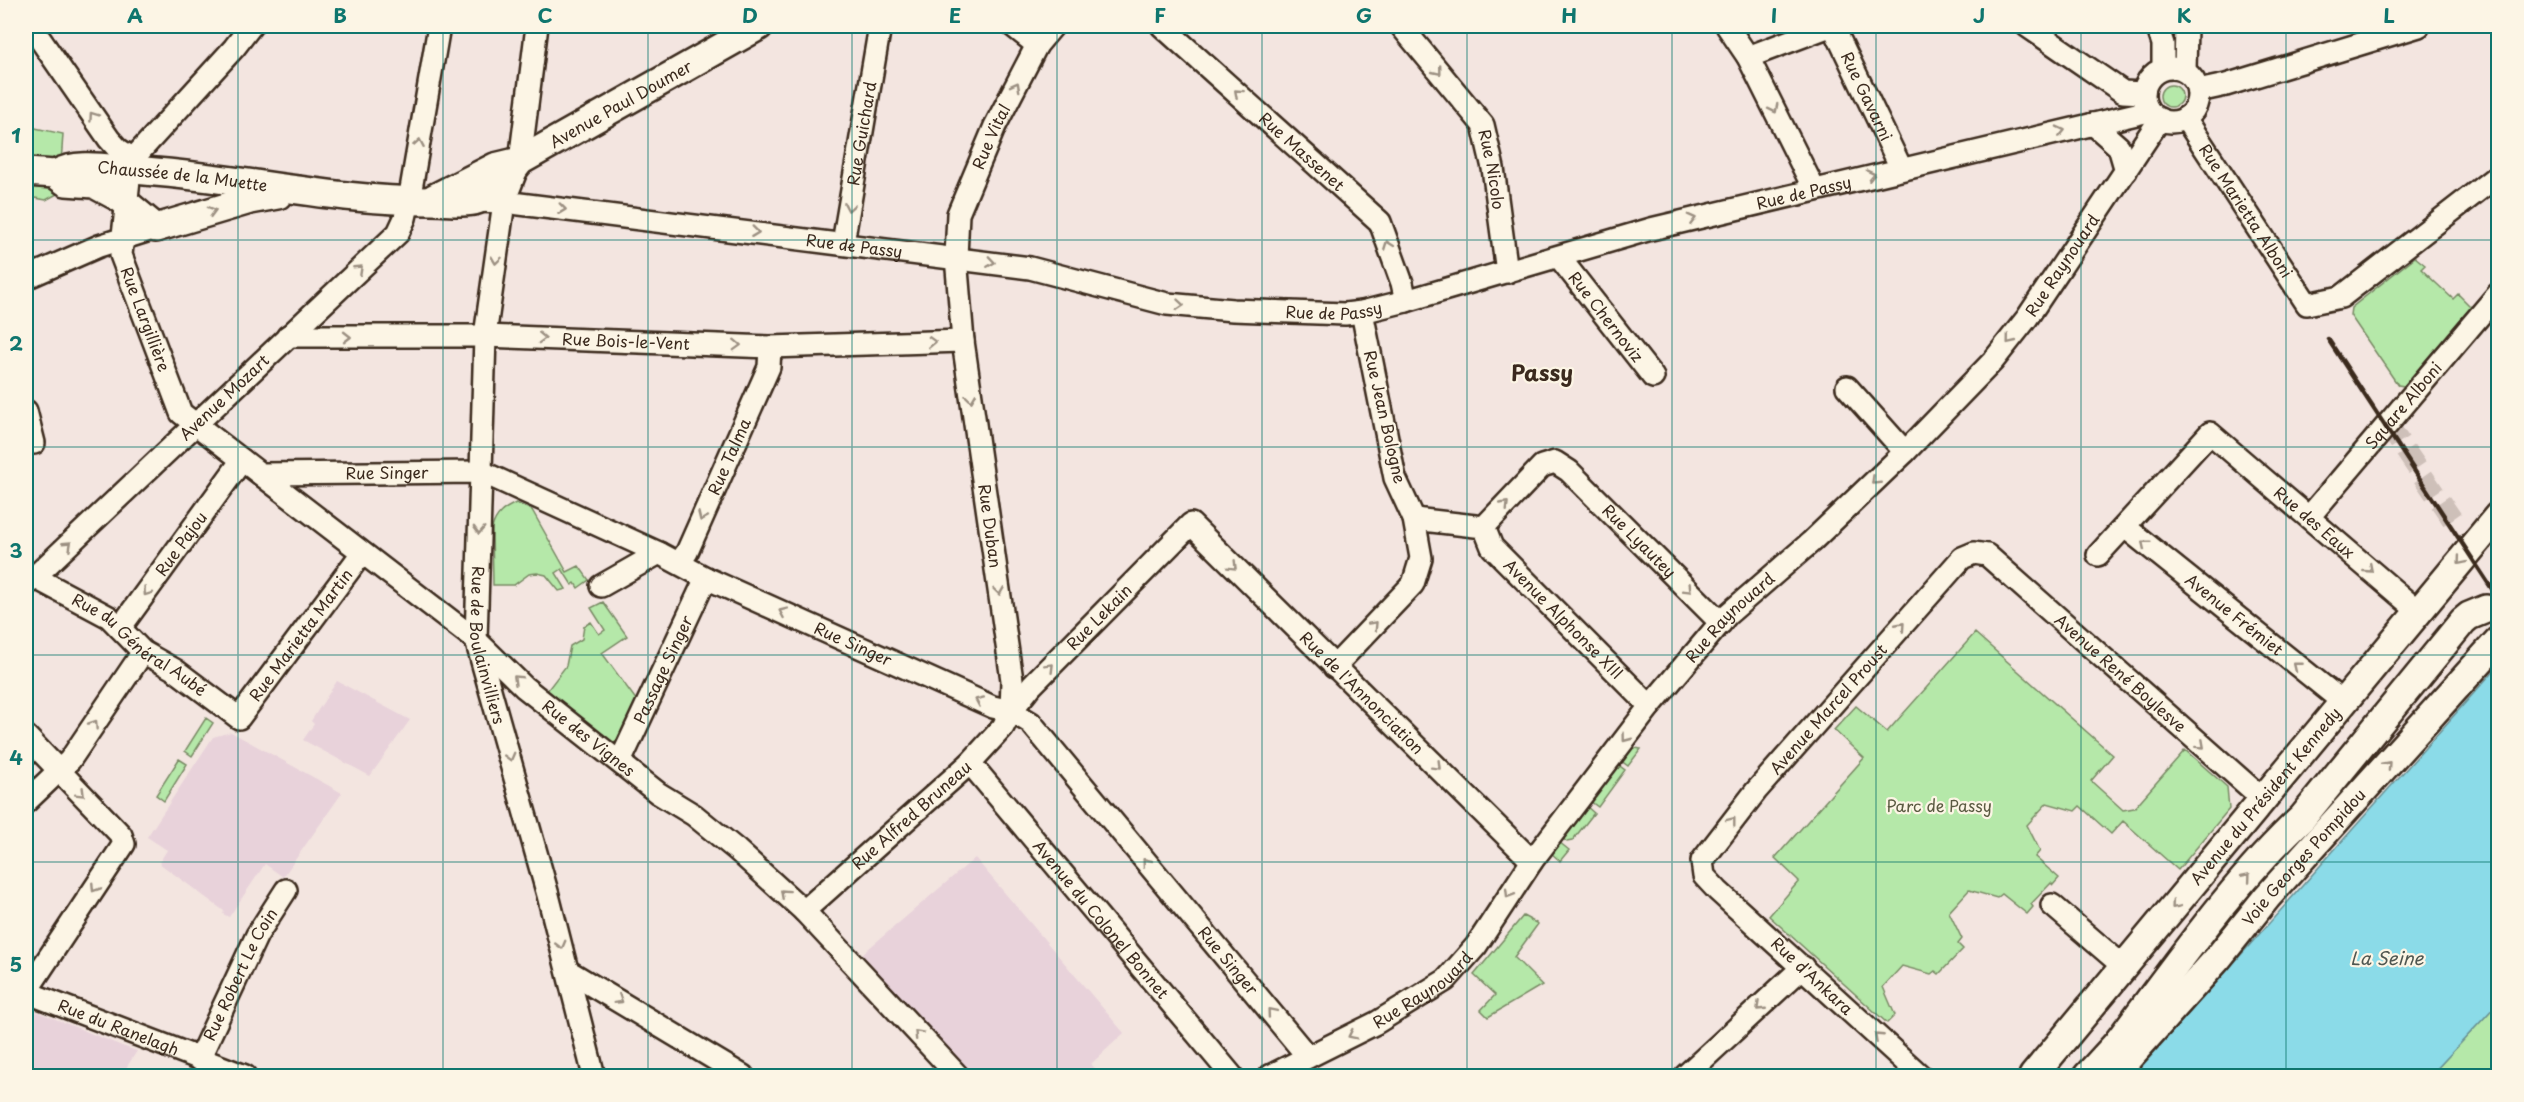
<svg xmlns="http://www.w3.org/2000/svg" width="2524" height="1102" font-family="'Playpen Sans',sans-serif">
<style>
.built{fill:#e8d2da}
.green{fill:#b5e8a9;stroke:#788964;stroke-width:1.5}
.water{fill:#8bdbe8;stroke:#6b9497;stroke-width:1.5}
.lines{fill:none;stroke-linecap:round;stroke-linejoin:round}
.minor-tunnel{stroke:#cec0b9;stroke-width:21;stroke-dasharray:21 10;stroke-linecap:butt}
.minor-casing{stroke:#3b2a1e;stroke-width:26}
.major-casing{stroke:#3b2a1e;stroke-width:32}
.minor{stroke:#fcf5e5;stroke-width:21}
.major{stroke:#fcf5e5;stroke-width:27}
.rail{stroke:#3b2a1e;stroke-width:4.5}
.oneway{stroke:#9c9082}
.grid{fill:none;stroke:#0f766e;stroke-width:1.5;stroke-opacity:0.55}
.labels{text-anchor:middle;stroke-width:4.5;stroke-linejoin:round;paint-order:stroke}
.street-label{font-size:16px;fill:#3b2a1e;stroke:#fcf5e5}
.park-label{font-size:16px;fill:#5a5a41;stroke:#fcf5e5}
.water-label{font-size:18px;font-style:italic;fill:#4f5650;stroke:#fcf5e5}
.district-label{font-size:22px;font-weight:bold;fill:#3b2a1e;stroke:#fcf5e5}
.neatline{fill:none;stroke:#0f766e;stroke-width:2}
.grid-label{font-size:20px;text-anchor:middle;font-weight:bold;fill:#0f766e}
</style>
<rect width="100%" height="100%" fill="#f3e5e0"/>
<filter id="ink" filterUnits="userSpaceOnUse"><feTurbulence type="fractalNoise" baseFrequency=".0167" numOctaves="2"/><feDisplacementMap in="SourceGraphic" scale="12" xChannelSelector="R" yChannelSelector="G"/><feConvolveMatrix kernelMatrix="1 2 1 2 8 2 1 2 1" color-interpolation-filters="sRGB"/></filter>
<g filter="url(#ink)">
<path class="built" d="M337,681L410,720L370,776L303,740L314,724L311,721Z
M231,732L342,793L283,877L265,864L229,917L223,914L224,911L159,863L167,850L147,837L213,737Z
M975,858L1124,1033L1091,1064L1102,1076H971L861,955Z
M26,1007L122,1046L137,1051L121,1076H26Z"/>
<path class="green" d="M2160 96a11 11 0 1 1 22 0a11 11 0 1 1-22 0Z
M26,126L63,134L59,193L46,200L35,198L26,203Z
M2415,257L2425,265L2421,269L2453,299L2458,294L2471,307L2404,386L2398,385L2350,315L2351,308Z
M516,503L532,510L567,572L579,566L589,580L578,588L575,583L572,585L562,569L556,573L566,589L559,591L546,575L537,573L529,574L514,585H493L492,528C496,514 503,509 516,503Z
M603,602L627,636L602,653L637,701L616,747L546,692L566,666L570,646L582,639L584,626L591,622L599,634L605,630L591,608Z
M1975,633L2113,755L2091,781L2123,810L2134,808L2185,750L2227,787L2229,809L2178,870L2123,821L2111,834L2080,806L2075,811L2047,803L2027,825L2040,851L2035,857L2059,878L2053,885L2051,883L2031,904L2033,907L2027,914L2002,894L1997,898L1969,890L1949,912L1962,939L1958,944L1963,949L1939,974L1935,971L1931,974L1902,966L1883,987L1895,1015L1887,1023L1769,916L1799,881L1775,858L1864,758L1834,730L1856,706L1887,732Z
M206,718L213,723L192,756L185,751Z
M1630,747L1641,749L1628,766L1620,760Z
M179,759L187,764L164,801L156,795Z
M1617,764L1625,770L1598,807L1590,801Z
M1586,806L1594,813L1572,841L1567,842L1562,838Z
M1559,842L1569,850L1560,861L1551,853Z
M1523,916L1538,924L1514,957L1542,985L1488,1017L1481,1010L1495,995L1474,975Z
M2498,1003V1076H2430Z"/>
<path class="water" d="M2498,666V1003L2430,1076H2133Z"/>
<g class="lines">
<path class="minor-tunnel" d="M2388,425L2454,522"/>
<g class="minor-casing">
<g id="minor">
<path d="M31,26L109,139L118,149L132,158"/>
<path id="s1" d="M251,26L234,48L131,161L121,255L181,413L476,640L524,687L658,793L694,815L737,850L804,911L958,1076"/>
<path id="s2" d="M537,26L520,161L504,202L485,336L476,640L548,895L594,1076"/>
<path d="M1013,26L1037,45"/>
<path id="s3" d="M1162,26L1380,222L1402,283L1406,301"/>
<path id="s4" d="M1401,26L1483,125L1493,168L1507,272"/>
<path d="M1727,26L1748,57L1814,189"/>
<path id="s5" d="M1833,26L1901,168"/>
<path d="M2027,26L2123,92L2144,93"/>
<path d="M2157,26L2163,44V68"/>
<path d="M1748,57L1830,26"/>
<circle cx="2171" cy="95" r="27"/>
<path d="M2185,71L2186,26"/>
<path d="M2198,91L2226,85L2419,26"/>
<path id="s6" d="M2185,118L2307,304L2341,297L2493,179L2498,184"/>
<path d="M2093,124L2119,147L2126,171"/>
<path id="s7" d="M475,201L504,202L1030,268L1167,304L1233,310L1345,314L1362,312L1406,301L1651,229L2149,111"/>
<path id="s8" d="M843,243L880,26"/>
<path id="s9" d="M1559,257L1653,377"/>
<path d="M26,278L99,246L156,228"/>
<path id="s10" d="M288,336H485L770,347L963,341"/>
<path d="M1847,387L1905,452"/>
<path d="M26,411L34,443"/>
<path id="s11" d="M261,474L482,472L659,553L706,578L993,707L1011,711L1031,723L1308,1057"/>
<path id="s12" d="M2309,517L2498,294"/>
<path id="s13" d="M1414,519L1484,527L1542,466L1555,462L1569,471L1721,623"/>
<path id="s14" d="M1484,527L1492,547L1650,706"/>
<path id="s15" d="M2125,527L2343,702"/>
<path id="s16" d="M2098,555L2210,433L2419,612"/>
<path id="s17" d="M679,563L687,552L769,367L770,347"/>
<path id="s18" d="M34,577L109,617L143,652L175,670L239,718L362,553"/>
<path id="s19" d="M26,585L398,233L405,218L409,201L439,26"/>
<path d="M601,586L659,553"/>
<path id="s20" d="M120,628L242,460"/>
<path d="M1334,667L1413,584L1421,558L1414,519L1395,478L1362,312"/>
<path id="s21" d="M1011,711L1012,680L963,341L956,257L958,214L995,126L1037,45L1053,26"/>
<path d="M26,736L121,835L124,844L26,992"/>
<path id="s22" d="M620,762L706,578"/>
<path id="s23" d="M970,763L1232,1076"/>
<path d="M26,802L70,760L143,652"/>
<path d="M2052,905L2124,967"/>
<path id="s24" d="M804,911L970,763L1003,727L1011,711L1032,685L1191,524L1532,861"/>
<path d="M568,971L743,1076"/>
<path id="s25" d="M26,992L245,1076"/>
<path id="s26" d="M199,1059L257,935L286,890"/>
<path id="s27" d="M1270,1076L1376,1023L1446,980L1476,946L1532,861L1650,706L1727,615L1811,542L1905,452L1993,361L2027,318L2160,119"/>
<path d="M1685,1076L1803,967"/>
<path id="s28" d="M1921,1076L1718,891L1704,876L1702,861L1756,791L1962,558L1974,553L1987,555L2264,800"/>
</g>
</g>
<g class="major-casing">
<g id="major">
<path d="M26,172L55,174L66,182L94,184L120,198L156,228L250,200L278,195"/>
<path id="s29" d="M55,174C77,162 106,168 131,170C232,176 330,201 431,201C445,201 465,204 477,200C497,193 508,177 520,161"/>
<path id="s30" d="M434,198L495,167L520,161L759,26"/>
<path d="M2118,1042C2174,968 2234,881 2302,818L2463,621L2469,616L2486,609"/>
<path id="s31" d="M2033,1076L2498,516"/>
<path d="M2087,1076L2120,1040"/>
<path id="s32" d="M2112,1076L2218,958L2267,897L2498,641"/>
</g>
</g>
<use href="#minor" class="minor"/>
<use href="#major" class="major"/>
<path class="rail" d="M2328,339L2498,598"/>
</g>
<defs><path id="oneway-chevron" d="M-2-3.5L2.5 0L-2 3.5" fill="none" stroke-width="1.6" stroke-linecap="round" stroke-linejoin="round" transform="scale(1.5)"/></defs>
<g class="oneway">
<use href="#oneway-chevron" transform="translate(1438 71) rotate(51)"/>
<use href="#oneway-chevron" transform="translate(1016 86) rotate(-62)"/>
<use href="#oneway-chevron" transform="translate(1238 93) rotate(-138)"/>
<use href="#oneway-chevron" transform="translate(1774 109) rotate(63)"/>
<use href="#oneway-chevron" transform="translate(93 116) rotate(-125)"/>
<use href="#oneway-chevron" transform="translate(2061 131) rotate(-13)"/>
<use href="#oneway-chevron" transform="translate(419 143) rotate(-80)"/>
<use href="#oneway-chevron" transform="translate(1871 175) rotate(-13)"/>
<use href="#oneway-chevron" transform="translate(849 207) rotate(100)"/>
<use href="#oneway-chevron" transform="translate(562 209) rotate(7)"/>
<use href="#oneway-chevron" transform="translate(212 211) rotate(-16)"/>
<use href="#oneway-chevron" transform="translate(1692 219) rotate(-14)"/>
<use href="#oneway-chevron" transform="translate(755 232) rotate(7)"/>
<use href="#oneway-chevron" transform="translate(1388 245) rotate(-110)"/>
<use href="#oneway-chevron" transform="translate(496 260) rotate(98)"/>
<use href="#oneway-chevron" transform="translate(991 262) rotate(8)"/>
<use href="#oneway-chevron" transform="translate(359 269) rotate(-43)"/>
<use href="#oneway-chevron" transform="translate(1180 305) rotate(5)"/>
<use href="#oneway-chevron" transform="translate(347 337)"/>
<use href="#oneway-chevron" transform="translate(542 338) rotate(2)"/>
<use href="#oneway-chevron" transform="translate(2010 340) rotate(129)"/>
<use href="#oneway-chevron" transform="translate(932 342) rotate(-2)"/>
<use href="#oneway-chevron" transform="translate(737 345) rotate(2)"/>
<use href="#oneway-chevron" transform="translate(971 398) rotate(82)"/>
<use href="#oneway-chevron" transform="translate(1875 481) rotate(136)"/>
<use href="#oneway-chevron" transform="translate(1505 505) rotate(-46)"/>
<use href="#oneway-chevron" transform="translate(702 517) rotate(114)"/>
<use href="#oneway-chevron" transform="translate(479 530) rotate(92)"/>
<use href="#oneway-chevron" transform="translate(2145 544) rotate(-141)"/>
<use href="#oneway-chevron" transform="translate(68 545) rotate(-43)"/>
<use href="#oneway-chevron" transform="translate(2461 561) rotate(130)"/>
<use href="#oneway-chevron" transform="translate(1233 566) rotate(45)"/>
<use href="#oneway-chevron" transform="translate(2369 569) rotate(41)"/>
<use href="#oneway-chevron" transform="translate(1688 589) rotate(45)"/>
<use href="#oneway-chevron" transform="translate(999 591) rotate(82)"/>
<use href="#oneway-chevron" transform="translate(147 592) rotate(126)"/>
<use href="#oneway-chevron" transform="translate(783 612) rotate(-156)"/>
<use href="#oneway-chevron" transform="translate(1374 625) rotate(-47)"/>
<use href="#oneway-chevron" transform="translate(1901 626) rotate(-48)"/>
<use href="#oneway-chevron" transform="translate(2297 666) rotate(-141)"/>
<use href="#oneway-chevron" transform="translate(1050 667) rotate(-45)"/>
<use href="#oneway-chevron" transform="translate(517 679) rotate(-136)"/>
<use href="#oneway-chevron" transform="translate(979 701) rotate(-156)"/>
<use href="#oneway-chevron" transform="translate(94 724) rotate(-56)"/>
<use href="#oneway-chevron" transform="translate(1626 738) rotate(127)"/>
<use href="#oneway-chevron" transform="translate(2201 745) rotate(42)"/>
<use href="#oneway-chevron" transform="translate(510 757) rotate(75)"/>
<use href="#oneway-chevron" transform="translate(2387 765) rotate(-48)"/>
<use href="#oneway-chevron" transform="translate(1437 766) rotate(45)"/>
<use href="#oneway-chevron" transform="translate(81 793) rotate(45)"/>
<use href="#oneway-chevron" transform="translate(1732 821) rotate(-52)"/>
<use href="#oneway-chevron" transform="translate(1146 862) rotate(-130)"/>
<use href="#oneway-chevron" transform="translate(2247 877) rotate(-50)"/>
<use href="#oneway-chevron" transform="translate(95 888) rotate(123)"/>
<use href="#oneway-chevron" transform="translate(784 893) rotate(-138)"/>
<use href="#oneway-chevron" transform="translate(1509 894) rotate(121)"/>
<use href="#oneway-chevron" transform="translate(2175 905) rotate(130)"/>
<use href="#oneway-chevron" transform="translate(561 945) rotate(75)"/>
<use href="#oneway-chevron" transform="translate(619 1000) rotate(32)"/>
<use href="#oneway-chevron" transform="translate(1760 1007) rotate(137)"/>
<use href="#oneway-chevron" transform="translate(1271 1012) rotate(-130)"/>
<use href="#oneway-chevron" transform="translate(918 1034) rotate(-133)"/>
<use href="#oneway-chevron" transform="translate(1352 1035) rotate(154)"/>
<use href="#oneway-chevron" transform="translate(1878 1037) rotate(-137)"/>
</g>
</g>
<path class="grid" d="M238,26V1076M443,26V1076M648,26V1076M852,26V1076M1057,26V1076M1262,26V1076M1467,26V1076M1672,26V1076M1876,26V1076M2081,26V1076M2286,26V1076M26,240H2498M26,447H2498M26,655H2498M26,862H2498"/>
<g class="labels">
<g class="street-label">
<text dy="6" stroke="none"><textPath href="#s5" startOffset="78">Rue Gavarni</textPath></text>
<text dy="6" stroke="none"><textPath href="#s30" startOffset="210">Avenue Paul Doumer</textPath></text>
<text dy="6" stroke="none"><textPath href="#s8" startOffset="111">Rue Guichard</textPath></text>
<text dy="6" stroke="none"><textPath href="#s21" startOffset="585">Rue Vital</textPath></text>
<text dy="6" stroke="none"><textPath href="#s3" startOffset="188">Rue Massenet</textPath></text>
<text dy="6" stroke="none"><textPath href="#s4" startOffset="174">Rue Nicolo</textPath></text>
<text dy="6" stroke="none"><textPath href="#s29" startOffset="129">Chaussée de la Muette</textPath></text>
<text dy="6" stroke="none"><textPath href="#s7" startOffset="1354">Rue de Passy</textPath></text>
<text dy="6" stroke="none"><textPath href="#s6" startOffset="111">Rue Marietta Alboni</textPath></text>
<text dy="6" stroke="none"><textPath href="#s7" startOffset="382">Rue de Passy</textPath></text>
<text dy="6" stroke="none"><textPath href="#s27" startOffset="1148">Rue Raynouard</textPath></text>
<text dy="6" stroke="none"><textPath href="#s7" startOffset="868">Rue de Passy</textPath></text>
<text dy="6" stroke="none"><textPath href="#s9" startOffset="76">Rue Chernoviz</textPath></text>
<text dy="6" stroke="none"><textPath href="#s1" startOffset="344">Rue Largillière</textPath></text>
<text dy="6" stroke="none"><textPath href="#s10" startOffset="338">Rue Bois-le-Vent</textPath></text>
<text dy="6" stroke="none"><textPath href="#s19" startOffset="273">Avenue Mozart</textPath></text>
<text dy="6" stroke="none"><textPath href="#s12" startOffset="146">Square Alboni</textPath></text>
<text transform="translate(1385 417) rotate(77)" y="6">Rue Jean Bologne</text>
<text dy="6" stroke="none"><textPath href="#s17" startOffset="118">Rue Talma</textPath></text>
<text dy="6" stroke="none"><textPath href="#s11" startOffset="126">Rue Singer</textPath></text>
<text dy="6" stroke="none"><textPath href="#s16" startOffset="303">Rue des Eaux</textPath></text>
<text transform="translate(990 526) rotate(82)" y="6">Rue Duban</text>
<text dy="6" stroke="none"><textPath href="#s13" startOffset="284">Rue Lyautey</textPath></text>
<text dy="6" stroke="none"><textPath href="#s20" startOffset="104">Rue Pajou</textPath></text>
<text dy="6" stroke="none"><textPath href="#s15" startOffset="140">Avenue Frémiet</textPath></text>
<text dy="6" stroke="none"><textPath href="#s24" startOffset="418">Rue Lekain</textPath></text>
<text dy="6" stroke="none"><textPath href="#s14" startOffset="123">Avenue Alphonse XIII</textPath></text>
<text dy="6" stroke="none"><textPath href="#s27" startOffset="662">Rue Raynouard</textPath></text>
<text dy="6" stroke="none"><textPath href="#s18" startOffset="354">Rue Marietta Martin</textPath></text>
<text dy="6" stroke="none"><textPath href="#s2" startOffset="626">Rue de Boulainvilliers</textPath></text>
<text dy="6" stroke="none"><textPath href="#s11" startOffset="630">Rue Singer</textPath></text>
<text dy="6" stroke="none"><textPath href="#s18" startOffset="126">Rue du Général Aubé</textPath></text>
<text dy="6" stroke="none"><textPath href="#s22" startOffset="102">Passage Singer</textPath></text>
<text dy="6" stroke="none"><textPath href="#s28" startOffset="914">Avenue René Boylesve</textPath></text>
<text dy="6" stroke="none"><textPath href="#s24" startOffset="789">Rue de l'Annonciation</textPath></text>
<text dy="6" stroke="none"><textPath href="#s28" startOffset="508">Avenue Marcel Proust</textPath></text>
<text dy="6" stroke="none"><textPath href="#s1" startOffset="966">Rue des Vignes</textPath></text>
<text dy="6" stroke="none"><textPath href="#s31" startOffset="364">Avenue du Président Kennedy</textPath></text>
<text dy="6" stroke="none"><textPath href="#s24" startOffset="144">Rue Alfred Bruneau</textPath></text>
<text dy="6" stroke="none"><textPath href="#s32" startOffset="291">Voie Georges Pompidou</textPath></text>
<text dy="6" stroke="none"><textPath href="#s23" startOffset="204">Avenue du Colonel Bonnet</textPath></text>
<text dy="6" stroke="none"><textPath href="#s11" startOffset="1134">Rue Singer</textPath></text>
<text dy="6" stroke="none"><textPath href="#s26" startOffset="94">Rue Robert Le Coin</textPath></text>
<text transform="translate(1812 976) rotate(43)" y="6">Rue d'Ankara</text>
<text dy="6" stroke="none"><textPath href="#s27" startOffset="176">Rue Raynouard</textPath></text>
<text dy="6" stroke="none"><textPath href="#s25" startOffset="99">Rue du Ranelagh</textPath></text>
</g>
<g class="park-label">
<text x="1939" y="812">Parc de Passy</text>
</g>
<g class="water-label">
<text x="2387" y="965">La Seine</text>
</g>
<g class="district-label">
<text x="1542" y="381">Passy</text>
</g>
</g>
<rect width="2524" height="1102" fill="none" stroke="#fcf5e5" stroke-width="66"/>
<rect x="33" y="33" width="2458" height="1036" class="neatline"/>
<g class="grid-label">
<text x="135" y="23">A</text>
<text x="340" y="23">B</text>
<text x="545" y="23">C</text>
<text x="750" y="23">D</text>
<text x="955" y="23">E</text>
<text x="1160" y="23">F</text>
<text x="1364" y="23">G</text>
<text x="1569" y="23">H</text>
<text x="1774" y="23">I</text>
<text x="1979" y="23">J</text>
<text x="2184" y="23">K</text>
<text x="2389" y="23">L</text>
<text x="16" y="143">1</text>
<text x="16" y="351">2</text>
<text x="16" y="558">3</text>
<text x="16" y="765">4</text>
<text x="16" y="972">5</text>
</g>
</svg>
